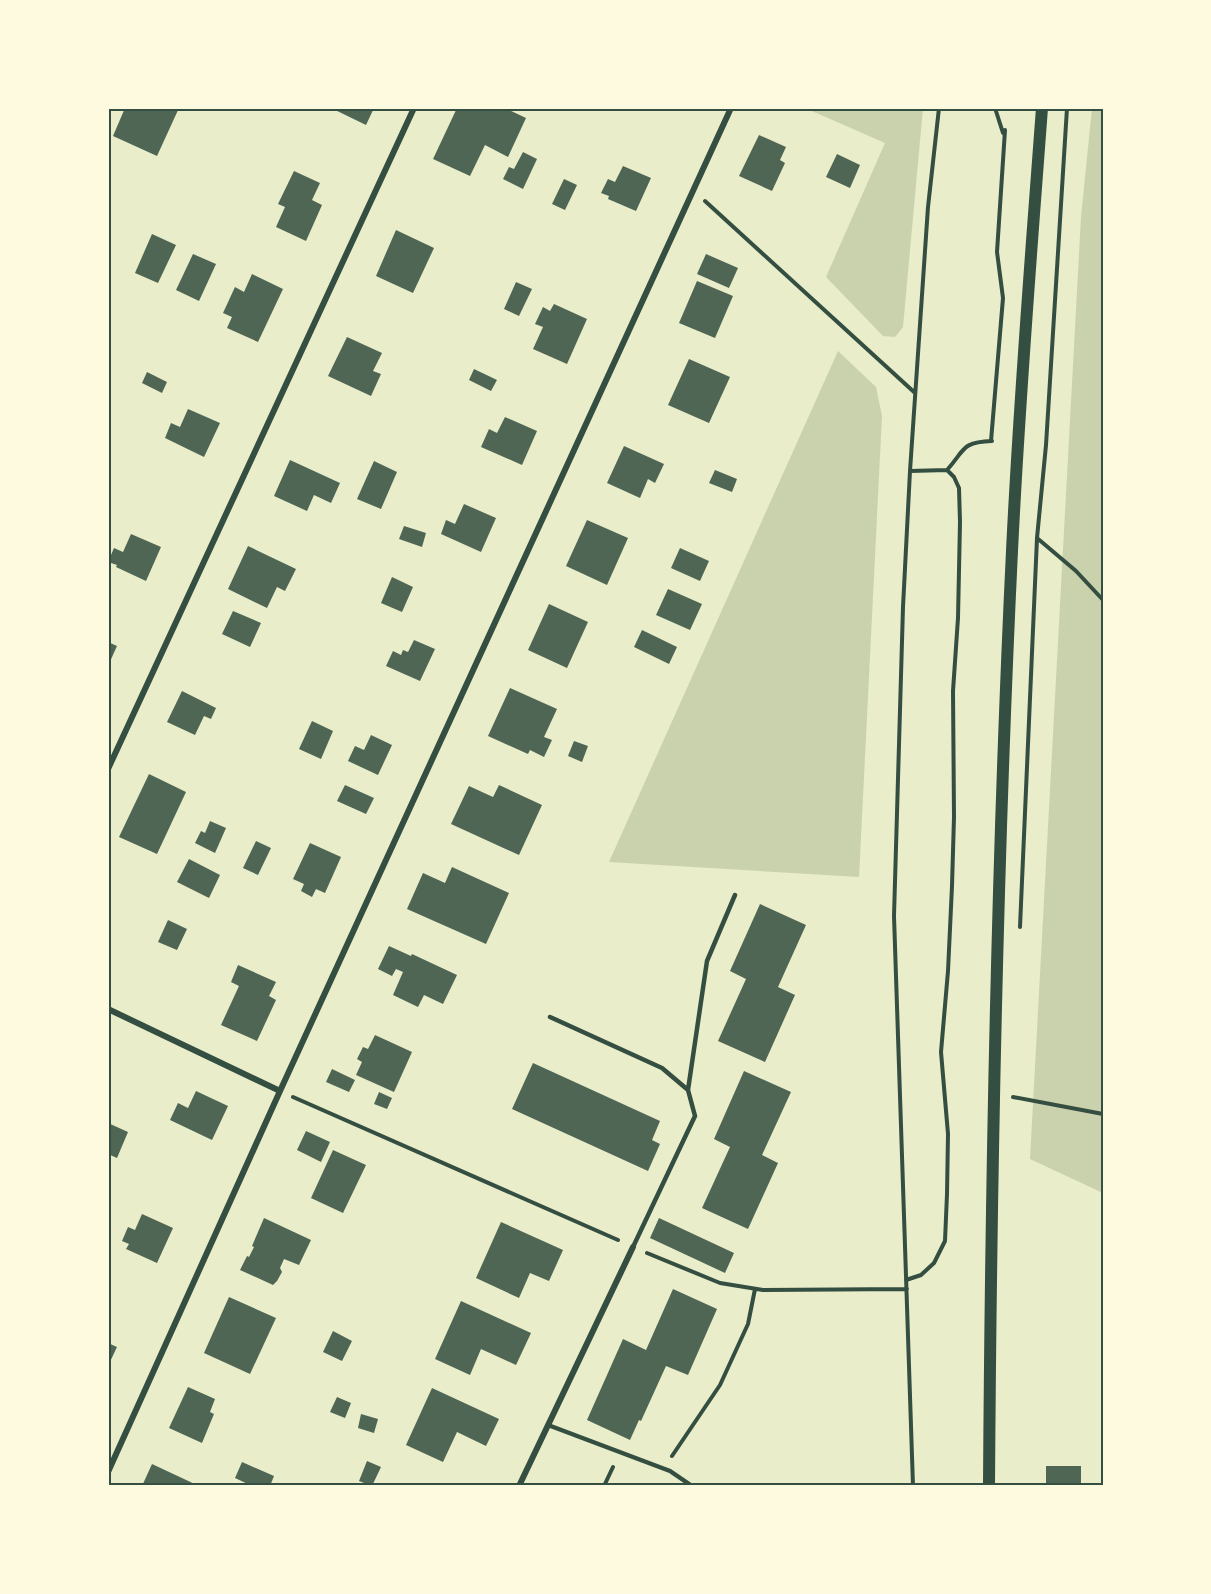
<svg xmlns="http://www.w3.org/2000/svg" width="1211" height="1594" font-family="'Nunito Sans',sans-serif">
<style>
.green{fill:#cad2ad}
.building{fill:#4f6655}
.lines{fill:none;stroke-linecap:round;stroke-linejoin:round}
.path{stroke:#344e41;stroke-width:4}
.service{stroke:#344e41;stroke-width:4.5}
.minor{stroke:#344e41;stroke-width:6}
.secondary{stroke:#344e41;stroke-width:12}
.neatline{fill:none;stroke:#344e41;stroke-width:2}
</style>
<rect width="100%" height="100%" fill="#e9edc9"/>
<path class="green" d="M805,108H923L903,327L895,337L883,336L826,277L885,143Z
M1092,108H1103V1193L1030,1159L1081,217Z
M838,351L876,387L882,416L859,877L609,862Z"/>
<path class="building" d="M125,108H179L157,156L113,136Z
M331,108H374L366,125Z
M457,108H505L526,118L508,157L485,145L470,176L433,159Z
M759,135L786,147L780,160L785,163L772,191L739,176Z
M523,152L537,159L523,189L503,179L509,167L514,169Z
M837,154L860,165L850,188L826,177Z
M623,166L651,178L636,211L608,199L609,196L601,193L608,179L615,182Z
M294,171L320,183L312,200L322,205L306,241L276,227L285,207L278,204Z
M564,179L577,185L565,210L552,204Z
M396,230L434,248L413,293L376,276Z
M152,234L176,245L158,283L135,273Z
M193,254L216,264L199,301L176,290Z
M706,254L738,268L729,288L697,274Z
M252,274L283,289L258,342L227,328L232,317L223,313L235,287L244,292Z
M697,281L733,296L715,338L679,323Z
M516,282L532,289L519,316L504,309Z
M554,304L587,319L567,364L533,349L543,327L535,324L543,307L550,311Z
M347,337L382,353L373,371L381,374L371,396L328,376Z
M689,359L730,377L709,423L668,405Z
M474,369L497,380L491,391L469,380Z
M147,372L167,382L162,393L142,383Z
M188,409L220,423L204,457L165,438L171,423L180,427Z
M505,417L537,431L522,465L481,447L489,429L497,433Z
M624,446L664,464L655,483L648,479L640,498L607,483Z
M290,460L340,483L331,503L314,495L307,511L274,496Z
M374,461L397,472L381,509L357,499Z
M715,470L737,479L732,492L709,483Z
M464,504L496,518L481,552L441,534L446,520L455,524Z
M587,520L628,538L607,585L566,566Z
M404,526L426,533L422,547L399,539Z
M131,534L161,547L146,581L116,567L117,565L108,562L114,548L123,552Z
M248,546L296,569L285,591L277,587L267,608L228,589Z
M680,548L709,561L700,581L671,568Z
M392,577L413,587L402,612L381,603Z
M668,589L702,604L690,630L656,615Z
M549,604L588,622L567,668L528,650Z
M233,611L261,623L250,647L222,634Z
M642,630L677,647L669,664L634,647Z
M414,640L435,649L420,681L386,666L393,651L401,655L403,650L408,652Z
M108,642L117,646L108,666Z
M510,688L557,709L544,737L552,740L544,757L530,750L528,754L488,736Z
M182,691L216,708L211,719L204,716L195,735L167,722Z
M312,721L333,731L321,759L299,749Z
M371,735L392,745L378,775L348,761L355,746L364,750Z
M574,741L588,746L582,762L568,756Z
M149,774L186,792L157,854L119,837Z
M345,785L374,798L366,814L337,801Z
M499,785L542,805L519,855L451,824L469,786L493,797Z
M210,821L226,828L215,853L195,843L201,831L205,833Z
M256,841L271,848L258,875L243,868Z
M310,843L341,857L325,893L316,889L312,897L301,891L304,884L293,879Z
M189,859L220,875L209,898L177,882Z
M452,867L509,893L486,944L407,909L423,873L445,883Z
M760,904L806,925L778,987L795,995L765,1062L718,1041L746,979L730,971Z
M168,920L187,929L177,950L158,942Z
M389,946L411,956L412,954L457,975L443,1004L424,995L418,1007L393,995L403,972L396,969L392,976L378,969Z
M238,965L276,982L269,996L276,1000L257,1041L221,1025L239,986L231,982Z
M375,1035L412,1052L394,1092L356,1075L362,1062L357,1059L363,1047L368,1049Z
M533,1063L660,1121L652,1140L660,1144L648,1171L512,1109Z
M332,1069L355,1080L349,1092L326,1082Z
M744,1071L791,1092L762,1155L778,1163L748,1229L702,1208L730,1147L714,1139Z
M196,1091L228,1106L212,1140L170,1120L178,1103L188,1108Z
M379,1092L392,1098L387,1109L374,1104Z
M108,1123L128,1132L117,1158L108,1154Z
M306,1131L330,1142L321,1162L297,1150Z
M333,1150L366,1165L343,1213L311,1198Z
M142,1214L173,1228L157,1263L126,1249L129,1244L122,1241L128,1227L135,1230Z
M264,1218L311,1240L299,1265L284,1259L280,1268L282,1272L277,1281L273,1285L240,1270L247,1256L249,1257L254,1247L252,1246Z
M659,1218L734,1253L725,1273L650,1238Z
M501,1222L563,1250L549,1281L530,1273L519,1298L476,1278Z
M673,1289L717,1309L688,1375L666,1366L641,1421L639,1420L630,1440L587,1420L623,1339L646,1350Z
M229,1297L276,1318L250,1374L204,1353Z
M461,1301L531,1333L516,1365L481,1349L470,1375L435,1359Z
M333,1331L352,1341L342,1361L323,1352Z
M108,1343L117,1347L108,1366Z
M188,1387L215,1399L210,1412L214,1414L202,1443L169,1428Z
M432,1388L499,1419L486,1446L457,1432L443,1462L406,1445Z
M337,1397L351,1403L345,1418L330,1412Z
M361,1414L378,1419L374,1433L358,1428Z
M367,1461L381,1467L372,1486L359,1481Z
M242,1462L274,1476L270,1486H252L235,1478Z
M152,1464L199,1486H142Z
M1046,1466H1081V1486H1046Z"/>
<g class="lines">
<path class="path" d="M995,108L1003,133
M705,201L914,392
M991,441L1003,298L997,252L1005,130
M910,471L947,470C965,450 961,442 992,441
M1037,538L1076,571L1103,600
M1020,927L1037,538L1046,445L1067,108
M293,1097L618,1240
M1013,1097L1103,1114
M647,1253L720,1283L763,1290L907,1289
M906,1280L921,1275L934,1263L945,1241L947,1194L948,1134L941,1052L948,971L952,886L954,817L953,691L958,618L960,522L959,488L954,477L947,470
M672,1456L720,1385L748,1324L755,1289
M604,1486L613,1467
M913,1486L894,916L903,607L910,471L928,207L939,108"/>
<path class="service" d="M550,1017L662,1068L688,1090L695,1116L633,1247
M688,1090L707,961L735,895
M548,1425L670,1471L692,1486"/>
<path class="minor" d="M108,769L414,108
M108,1009L280,1091
M108,1472L280,1091L731,108
M519,1486L633,1247"/>
<path class="secondary" d="M989,1486C991,1174 997,862 1012,551C1019,403 1031,255 1042,108"/>
</g>
<rect width="1211" height="1594" fill="none" stroke="#fefae0" stroke-width="219"/>
<rect x="110" y="110" width="992" height="1374" class="neatline"/>
</svg>
